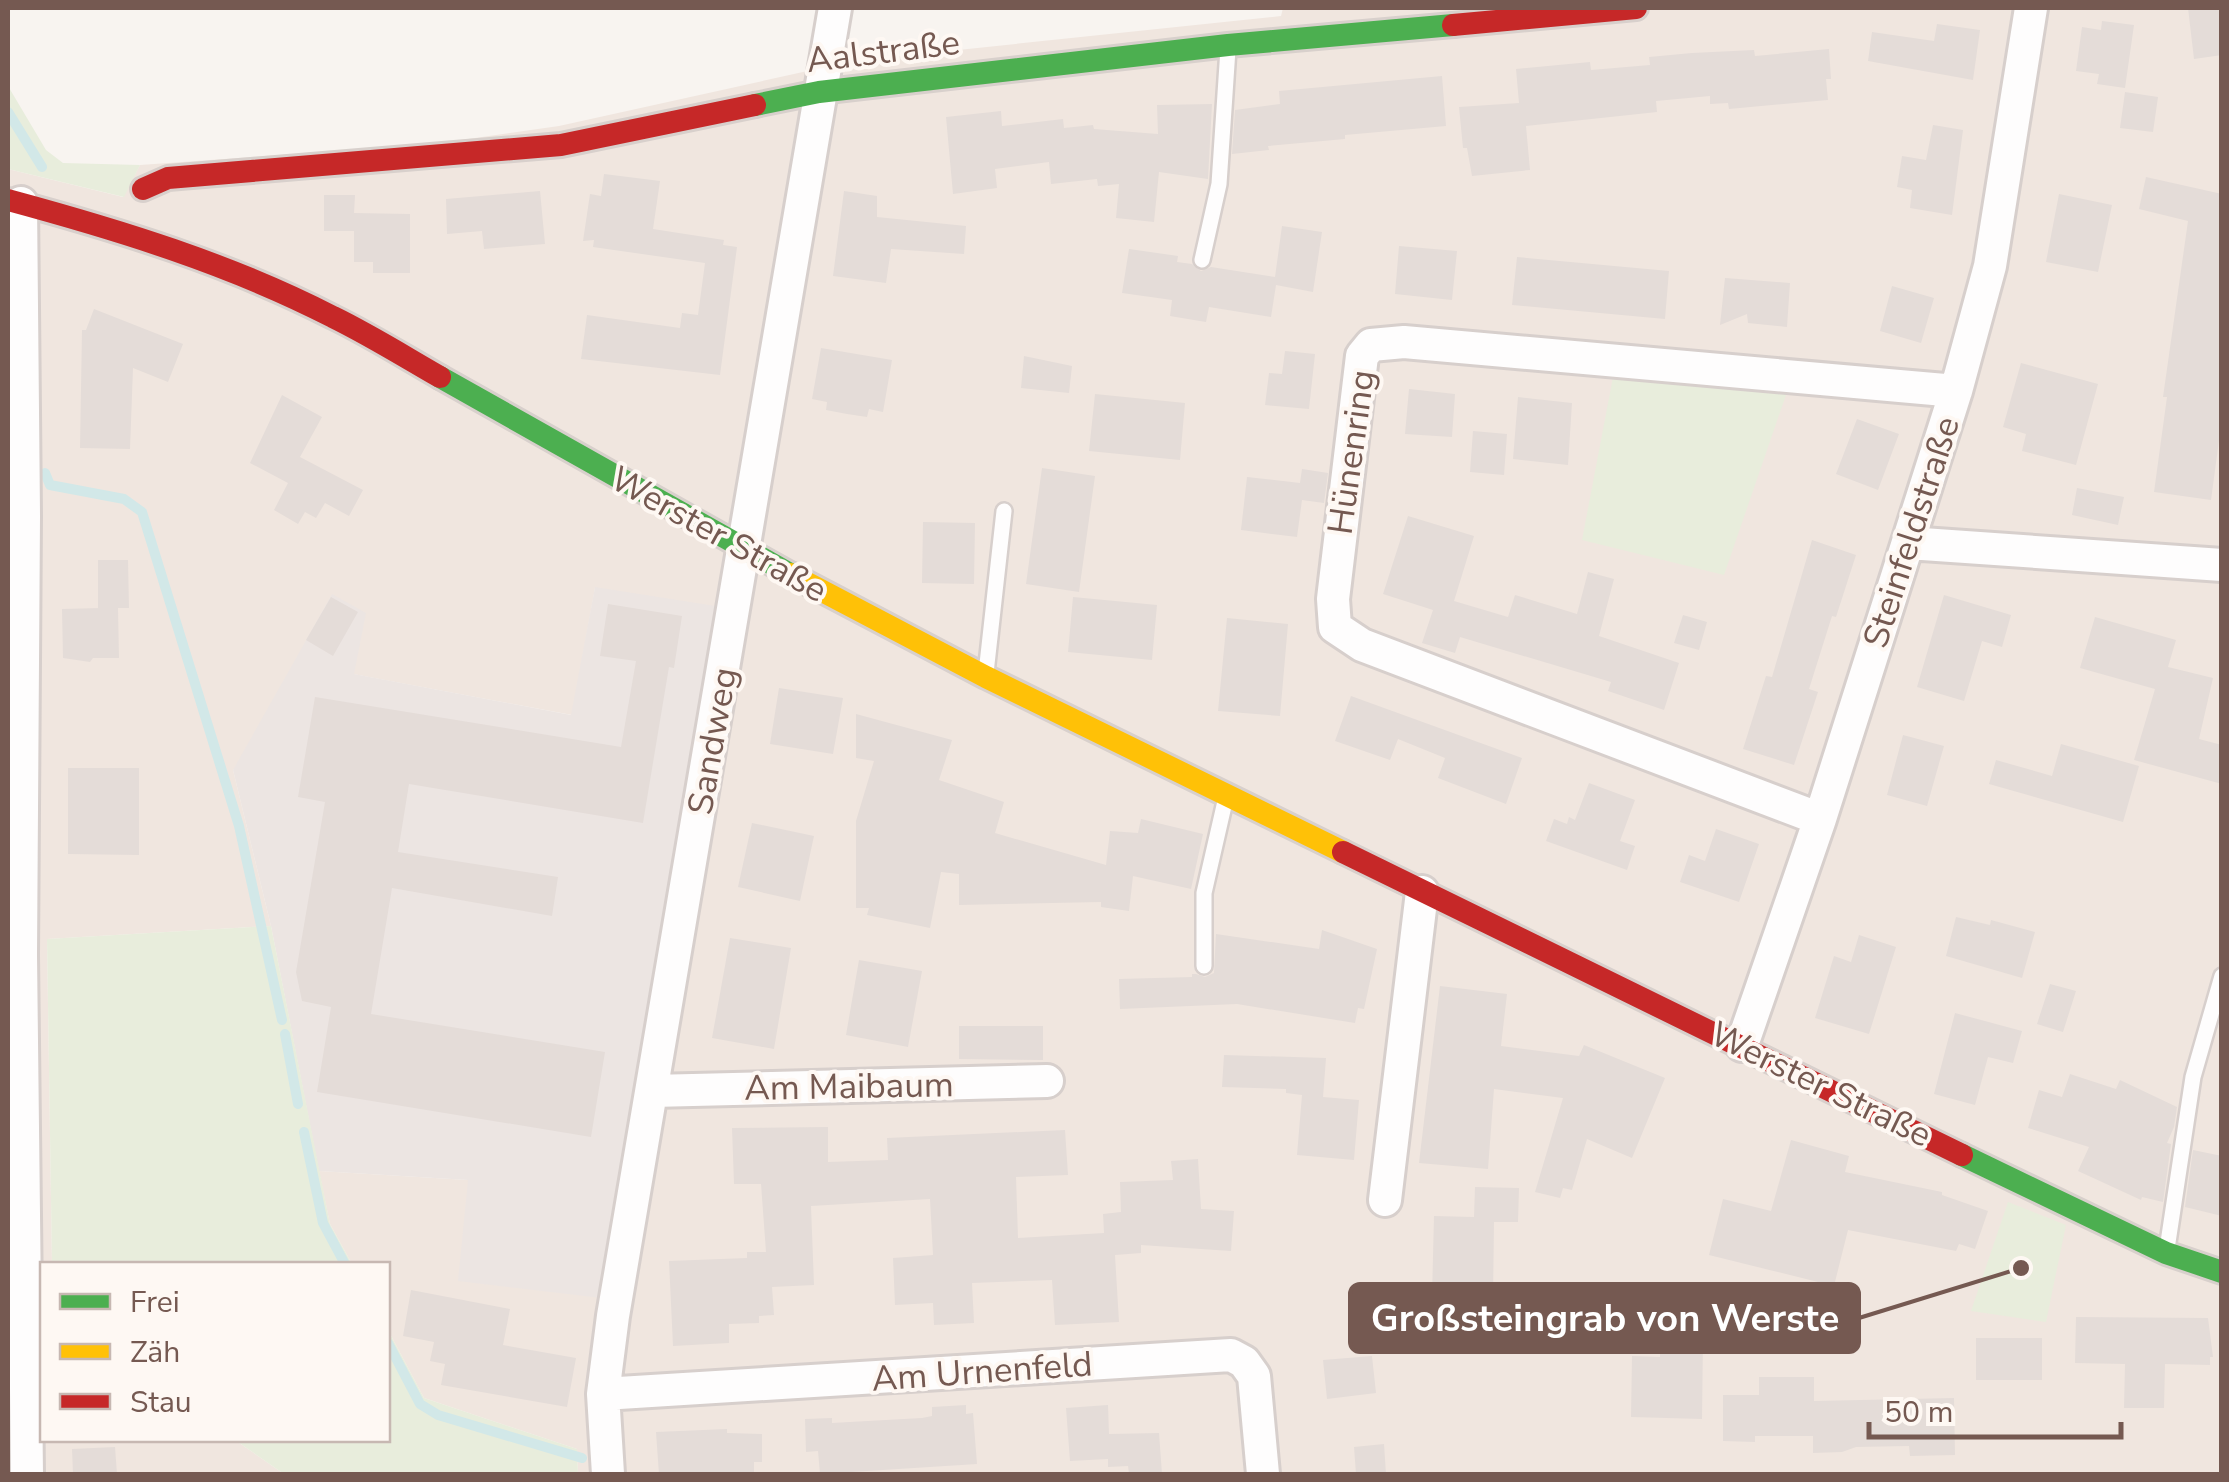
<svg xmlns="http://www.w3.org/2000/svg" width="2229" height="1482" font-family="'Nunito Sans',sans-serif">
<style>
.residential{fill:#f0e6df}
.industrial{fill:#ece5e2}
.green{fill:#e8eddc}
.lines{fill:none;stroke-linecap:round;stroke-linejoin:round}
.stream{stroke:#d2e8e8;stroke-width:10}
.building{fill:#e4dcd8}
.lane-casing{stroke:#d7cfcc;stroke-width:20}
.street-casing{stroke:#d7cfcc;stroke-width:38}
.fast-casing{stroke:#d8d0cc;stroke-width:28}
.slow-casing{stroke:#d8d0cc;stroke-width:28}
.jam-casing{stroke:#d8d0cc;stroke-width:28}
.lane{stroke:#fefdfd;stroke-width:15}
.street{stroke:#fefdfd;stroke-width:32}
.fast{stroke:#4caf50;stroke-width:22}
.slow{stroke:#ffc107;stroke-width:22}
.jam{stroke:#c62828;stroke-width:22}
.labels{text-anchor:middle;stroke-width:8;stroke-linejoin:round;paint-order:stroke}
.street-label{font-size:35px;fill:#755951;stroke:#fef8f3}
.leader{fill:none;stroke:#755951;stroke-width:4}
.callout-dot{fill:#755951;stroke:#fef8f3;stroke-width:4}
.callout{fill:#755951;stroke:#755951;stroke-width:4}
.callout-label{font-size:38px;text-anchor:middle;font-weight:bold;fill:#fff}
</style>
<rect width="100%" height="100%" fill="#f8f4f0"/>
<path class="residential" d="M1283,8H2221V1474H578L577,1449L424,1398L388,1330V1264H352L330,1224L319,1171L468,1180L610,1299L595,588L572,715L353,674L233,770L271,926L47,939L52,1264H42V1440H235L284,1474H8V169L123,197L140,165L433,144L559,126L853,61L1281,16Z"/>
<path class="industrial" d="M595,587L728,608L610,1299L458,1281L468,1180L319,1171L271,926L233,770L332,594L366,613L354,674L571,715Z"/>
<path class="green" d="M8,86L46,150L63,163L140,165L124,197L8,169Z
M1613,377L1787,392L1724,575L1582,540Z
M271,926L330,1224L352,1264H52L47,939Z
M2008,1202L2066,1225L2046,1322L1971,1311Z
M388,1330L424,1398L577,1449L578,1474H284L235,1440H388Z"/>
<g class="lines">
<path class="stream" d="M8,112L42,167
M45,473L50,485L124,499L142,512L239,826L282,1020
M285,1034L298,1104
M304,1132L323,1223L345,1264
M388,1343L420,1404L438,1415L582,1458"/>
</g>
<path class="building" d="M2188,8H2222V55L2194,59Z
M2102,21L2134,25L2125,88L2097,84L2099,74L2076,71L2082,27L2101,30Z
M1937,24L1980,30L1973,80L1868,61L1872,32L1934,41Z
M1829,49L1831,79H1826L1828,100L1729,109L1728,103L1710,104V96L1656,101L1657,112L1526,126L1530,170L1472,176L1467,148H1463L1459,107L1519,103L1516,69L1590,62L1591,70L1650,65L1649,57L1692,53L1754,50L1755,56Z
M1442,76L1446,126L1345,135V139L1268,146L1269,150L1232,154L1235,110L1280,104L1279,91Z
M2125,92L2158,97L2153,132L2120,128Z
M1212,104L1208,179L1159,172L1154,222L1116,218L1119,184L1098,186L1097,179L1051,184L1049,162L995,169L997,188L953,194L946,117L1001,111L1002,126L1063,119L1064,128L1093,125L1094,129L1158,134L1157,105Z
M1933,125L1963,130L1952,215L1910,208L1912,190L1897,187L1902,156L1926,160Z
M604,174L660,181L653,229L724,240L723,245L737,247L720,375L581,359L587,315L680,328L682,313L698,315L705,263L593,247L594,240L583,241L590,194L601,196Z
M2146,177L2222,194V418L2211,500L2154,492L2167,397H2163L2188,221L2139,209Z
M540,191L545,244L484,249L482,231L447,234L446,199Z
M844,191L877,196V217L966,226L964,254L891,249L886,283L833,276Z
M2059,194L2112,205L2098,272L2046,262Z
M324,195H355L354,213L410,214V273H373V262H354V231H324Z
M1282,226L1322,232L1313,292L1276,285L1271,317L1209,307L1206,322L1170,316L1172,300L1122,293L1129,249L1178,256L1177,262L1192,264L1201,271L1211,267L1275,277Z
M1399,246L1457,251L1452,300L1395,294Z
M1517,257L1669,271L1665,319L1512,305Z
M1725,278L1790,283L1787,327L1748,323L1747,314L1720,325Z
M1892,286L1934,298L1921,343L1880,331Z
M94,309L183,344L168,382L133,368L130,449L80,448L82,330H86Z
M821,348L892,360L883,412L869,409L867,417L847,414L826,410L827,402L812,399Z
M1285,351L1315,354L1309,409L1265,405L1269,373L1282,374Z
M1024,356L1072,366L1069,393L1021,388Z
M2021,363L2098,384L2076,465L2022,451L2026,434L2003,427Z
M1409,389L1455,394L1452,437L1405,434Z
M1095,394L1185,403L1180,460L1089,451Z
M282,395L322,417L300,457L363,490L349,516L325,503L316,518L305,512L298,524L274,510L288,483L250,463Z
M1518,397L1572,403L1568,465L1513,459Z
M1857,419L1899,434L1878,490L1836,474Z
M1473,431L1507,434L1504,475L1470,472Z
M1042,468L1095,476L1079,592L1026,584Z
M1302,469L1328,473L1324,503L1302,500L1297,537L1241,530L1247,477L1300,483Z
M2077,488L2124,497L2118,525L2072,515Z
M1408,516L1474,536L1454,601L1508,617L1515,595L1577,614L1588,572L1614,579L1599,636L1679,663L1664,710L1608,691L1611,682L1460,637L1455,653L1422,643L1433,610L1383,594Z
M923,522L975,523L974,584L922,583Z
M1812,540L1856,555L1836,617L1832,616L1809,689L1818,692L1794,765L1743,749L1766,676L1772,677Z
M98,560H128L129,608H118L119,658H93L90,662L63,658L62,609L101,608H98Z
M1944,595L2011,615L2002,647L1982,641L1964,701L1917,687Z
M331,597L358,612L333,656L306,640Z
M1073,597L1157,605L1152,660L1068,652Z
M608,604L682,616L674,668L669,667L643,823L409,784L398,852L558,877L552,916L392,888L371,1014L605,1052L591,1137L317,1092L331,1007L302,1001L296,972L325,802L298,797L315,697L621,747L636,661L600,656Z
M1683,615L1707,622L1699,650L1674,643Z
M2095,617L2176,640L2168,667L2213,678L2199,739L2222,745V784L2134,760L2155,689L2080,668Z
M1227,618L1288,624L1280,716L1218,711Z
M779,688L843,698L833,754L770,744Z
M1351,696L1522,758L1506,804L1438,778L1445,758L1398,739L1390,760L1335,741Z
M856,714L952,740L939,780L1004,802L995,833L1106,865L1110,831L1138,833L1141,819L1203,834L1191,889L1133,876L1129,911L1101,907V902L959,905V874L941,872L930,928L867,915L869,908H856V821L874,761L856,758Z
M1903,735L1944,746L1927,806L1887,795Z
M2061,744L2139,766L2123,822L1989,784L1996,760L2052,776Z
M68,768H139V855L68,854Z
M1589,783L1635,800L1620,841L1635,846L1627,870L1546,841L1554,819L1567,824L1569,817L1575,820Z
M752,823L814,836L800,901L738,887Z
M1716,829L1759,844L1739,902L1680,882L1689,855L1705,861Z
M1956,917L1990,925L1991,920L2035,932L2022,978L1946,956Z
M1322,930L1377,949L1364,1009L1358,1008L1355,1023L1237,1004L1120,1009L1119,979L1192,977V974H1196L1205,977L1214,973L1216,934L1319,949Z
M1859,935L1896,947L1869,1034L1815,1018L1834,956L1851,962Z
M730,938L791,948L774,1049L712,1038Z
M859,960L922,971L908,1047L846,1035Z
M2050,984L2076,991L2063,1032L2037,1024Z
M1440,986L1507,994L1501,1046L1579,1056L1584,1045L1665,1078L1632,1158L1587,1139L1572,1190L1563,1188L1560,1198L1535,1192L1563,1098L1494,1089L1488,1169L1419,1163Z
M1955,1013L2022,1031L2013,1063L1988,1057L1975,1105L1934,1094Z
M959,1026H1043V1060L959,1059Z
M1224,1055L1326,1058L1323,1097L1359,1100L1354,1160L1297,1155L1302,1095L1286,1093V1089L1222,1087Z
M2070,1074L2116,1089L2120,1080L2177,1107L2174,1127L2167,1143L2171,1144L2163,1202L2142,1197L2141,1200L2078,1171L2089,1147L2028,1128L2039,1090L2062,1097Z
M828,1127V1162L888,1160L887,1138L1065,1130L1068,1175L1016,1177L1018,1238L1104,1233L1103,1214L1121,1212L1120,1182L1173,1180L1171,1161L1198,1159L1201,1209L1234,1211L1231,1251L1141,1245V1253L1115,1255L1119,1322L1055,1325L1052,1280L972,1283L974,1323L934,1325L933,1303L895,1305L893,1258L933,1255L930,1199L811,1206L814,1285L772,1287L774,1315L759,1316V1323L729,1324V1343L673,1346L669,1261L747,1258V1252H766L761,1184H734L732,1128Z
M1791,1140L1849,1156L1845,1172L1942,1192V1195L1988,1211L1975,1249L1959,1244L1956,1251L1848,1230L1834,1286L1709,1255L1723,1199L1771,1211Z
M2193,1150L2222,1156V1216L2185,1207Z
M1475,1187L1519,1188L1518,1222H1494L1493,1299L1432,1297L1434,1216L1474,1217Z
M411,1290L510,1309L503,1345L576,1358L567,1407L441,1385L445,1364L430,1361L434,1342L403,1336Z
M2076,1317L2208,1318L2213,1357H2210V1365L2165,1364L2164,1408H2124L2125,1364L2075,1363Z
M1703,1337L1702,1419L1631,1417L1632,1356L1660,1357V1338Z
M1976,1338H2042V1380H1976Z
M1372,1356L1376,1393L1327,1399L1323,1360Z
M1759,1377H1814V1401L1954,1398L1955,1455L1910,1456L1909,1446L1856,1447L1842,1452L1813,1453V1436H1755V1442L1723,1441V1395H1759Z
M966,1405V1414L973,1413L977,1464L820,1474L818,1451L806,1452L805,1419L832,1418V1423L922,1418L932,1416V1407Z
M1108,1405L1109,1434L1159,1433L1162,1474H1129L1128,1466L1108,1467V1459L1070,1461L1066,1408Z
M727,1429V1433L762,1434V1462H754V1474H659L656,1432Z
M1384,1444L1386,1474H1356L1354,1447Z
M115,1447L117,1474H73L72,1449Z"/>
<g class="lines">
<g class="lane-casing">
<path id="lane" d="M1202,260L1219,184L1228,49
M986,673L1004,511
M1204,966V893L1226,797
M2167,1249L2193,1077L2222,976"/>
</g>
<g class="street-casing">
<path id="street" d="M21,203L24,516L21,955L27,1474
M1908,543L2222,565
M1820,819L1362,645L1335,627L1333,599L1362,356L1371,345L1404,342L1956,391
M1742,1045L1820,819L1956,391L1990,266L2031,8
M652,1091L1047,1081
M1385,1200L1422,892
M603,1394L1231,1355L1244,1362L1254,1376L1263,1474
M608,1474L603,1394L613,1316L835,8"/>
</g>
<g class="fast-casing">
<path id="fast" d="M755,105L819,92L1228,45L1453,25
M440,377L790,574
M1962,1155L2166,1253L2222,1272"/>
</g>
<g class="slow-casing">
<path id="slow" d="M790,574L986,677L1343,852"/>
</g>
<g class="jam-casing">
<path id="jam" d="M1453,25L1636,8
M143,189L168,178L561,145L755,105
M8,200C119,230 230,264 333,317C370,335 405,357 440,377
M1343,852L1962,1155"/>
</g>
<use href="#lane" class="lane"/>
<use href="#street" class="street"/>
<use href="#fast" class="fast"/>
<use href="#slow" class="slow"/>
<use href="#jam" class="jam"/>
</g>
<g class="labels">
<g class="street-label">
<text transform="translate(883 51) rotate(-7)" y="12">Aalstraße</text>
<text transform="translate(1351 452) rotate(-82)" y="12">Hünenring</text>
<text transform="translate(1911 532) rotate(-72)" y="12">Steinfeldstraße</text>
<text transform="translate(719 534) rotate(29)" y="12">Werster Straße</text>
<text transform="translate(712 741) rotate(-80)" y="12">Sandweg</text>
<text transform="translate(1821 1084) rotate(26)" y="12">Werster Straße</text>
<text transform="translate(849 1086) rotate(-1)" y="12">Am Maibaum</text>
<text transform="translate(982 1371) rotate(-4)" y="12">Am Urnenfeld</text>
</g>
</g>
<path class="leader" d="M2021 1268L1859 1318"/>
<circle class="callout-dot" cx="2021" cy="1268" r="10"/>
<rect class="callout" x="1350" y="1284" width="509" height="68" rx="10"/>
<g class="callout-label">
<text x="1605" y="1331">Großsteingrab von Werste</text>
</g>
<rect width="2229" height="1482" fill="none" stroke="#755951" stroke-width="20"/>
<rect x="40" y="1262" width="350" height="180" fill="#fef8f3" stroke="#c7b8b2" stroke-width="2.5"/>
<rect x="60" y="1294" width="50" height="15" fill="#4caf50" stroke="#c7b8b2" stroke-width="2.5"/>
<text x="130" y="1312" font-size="30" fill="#755951">Frei</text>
<rect x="60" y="1344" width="50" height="15" fill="#ffc107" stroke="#c7b8b2" stroke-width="2.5"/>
<text x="130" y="1362" font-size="30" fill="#755951">Zäh</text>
<rect x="60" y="1394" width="50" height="15" fill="#c62828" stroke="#c7b8b2" stroke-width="2.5"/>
<text x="130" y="1412" font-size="30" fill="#755951">Stau</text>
<path d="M1869 1422v15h252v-15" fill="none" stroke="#755951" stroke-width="5"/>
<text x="1884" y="1422" font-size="30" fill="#755951" stroke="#fef8f3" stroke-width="8" paint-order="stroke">50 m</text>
</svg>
